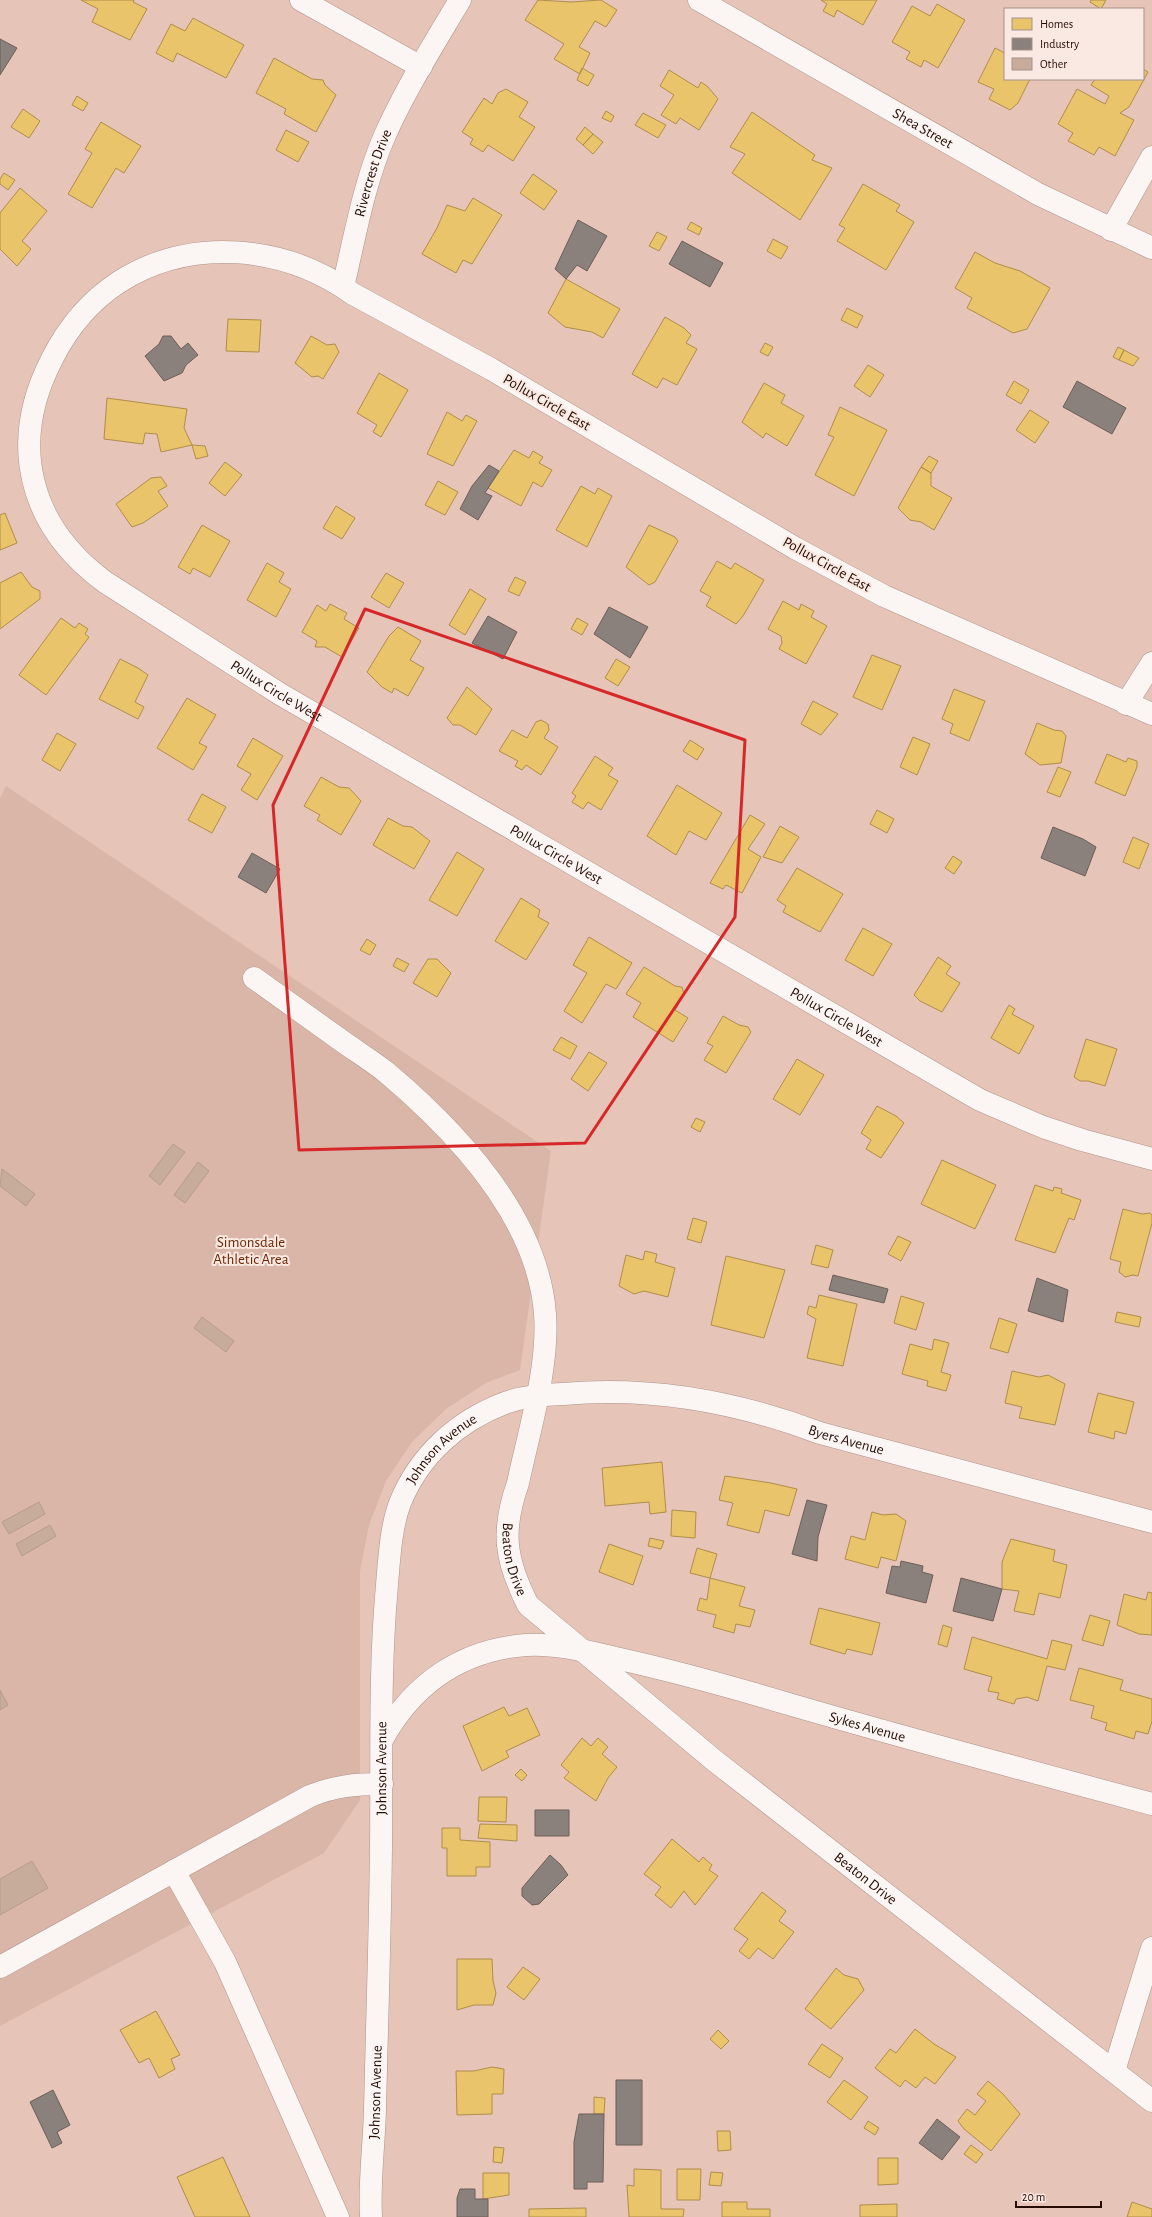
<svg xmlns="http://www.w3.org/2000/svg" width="1152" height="2217" font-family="'Alegreya Sans',sans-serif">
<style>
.green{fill:#dab6a8}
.homes{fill:#e9c46a;stroke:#af8d4b}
.industry{fill:#8a817c;stroke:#6c5e58}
.building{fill:#c7ac9c;stroke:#b79c8d}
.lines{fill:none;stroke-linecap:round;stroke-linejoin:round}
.minor-casing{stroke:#b09388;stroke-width:23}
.minor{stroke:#fbf6f4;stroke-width:22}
.marked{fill:none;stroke:#d62828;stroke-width:3;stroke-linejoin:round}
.labels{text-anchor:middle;stroke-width:4;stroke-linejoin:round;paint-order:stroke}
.street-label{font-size:15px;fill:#270c03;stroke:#f9e9e2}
.park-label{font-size:15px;fill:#6e2603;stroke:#f9e9e2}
</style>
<rect width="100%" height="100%" fill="#e6c4b8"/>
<path class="green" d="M6,786L551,1151L520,1370L486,1383L446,1409L412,1442L386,1481L369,1525L360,1571V1800L324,1853L0,2026V798Z"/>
<path class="homes" d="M81,0H134L133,2L147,9L130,40L92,22L98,9Z
M538,0L571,2L601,0L617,10L606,27L595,21L579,47L590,53L580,74L554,59L564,44L525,20Z
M821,0H877L863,25L837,10L834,17L823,11L827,4Z
M1091,0H1106L1101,9L1090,2Z
M937,4L965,20L938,68L924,60L921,67L906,59L910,52L892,42L912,6L930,16Z
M193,18L244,45L226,78L177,53L173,62L156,53L171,24L185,31Z
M995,48L1005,53V79H1030L1018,103L1010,110L989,99L994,89L978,82Z
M274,58L312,79L323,80L325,85L336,95L316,132L284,114L286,109L256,93Z
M582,68L594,75L588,86L577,80Z
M1143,69L1148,72L1129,107L1120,113L1134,120L1115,156L1099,147L1094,155L1068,141L1073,133L1058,124L1077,89L1105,104L1109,96L1091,85L1095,79H1143Z
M669,70L698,88L701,82L708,87L718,99L699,130L680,118L676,124L661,115L674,95L660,86Z
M506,89L528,102L519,117L535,127L513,161L488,145L483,152L470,144L473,139L462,132L484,98L492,104L498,93Z
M77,96L88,103L83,111L72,105Z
M23,109L40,121L29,138L11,127Z
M606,111L614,116L611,122L602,118Z
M752,112L815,155L812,160L832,168L800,220L732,173L745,154L730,147Z
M643,113L666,125L658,138L635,125Z
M101,122L141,146L124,173L116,168L92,208L68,194L92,153L85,149Z
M585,127L593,134L583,145L576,139Z
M286,130L309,142L298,162L276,150Z
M593,134L603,142L593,154L583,145Z
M4,173L15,180L8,190L0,184V179Z
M533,174L557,191L544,210L520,193Z
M863,184L900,205L896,211L914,222L886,270L837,241L845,228L839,225Z
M20,188L47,211L22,241L31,249L17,266L0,249V213Z
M473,198L502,215L472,264L463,260L456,273L422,254L437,228L447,205L465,211Z
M691,222L702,228L699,235L687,229Z
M657,232L667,237L659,251L649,246Z
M773,239L788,247L781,259L767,251Z
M975,252L995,263L1020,271L1050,288L1027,329L1013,333L967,308L972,298L955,288Z
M566,279L620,309L603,338L592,332L565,327L548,313Z
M847,308L863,316L857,328L841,320Z
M665,317L684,328L691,335L686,343L697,349L677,385L663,378L657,388L632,374Z
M228,319L261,320L259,352L226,351Z
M311,336L327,345L335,344L339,352L323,379L318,376L312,377L295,363Z
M765,343L773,347L768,356L760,352Z
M1118,347L1124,350L1119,360L1113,357Z
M1124,350L1139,358L1133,366L1119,360Z
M868,365L884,375L870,397L854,386Z
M379,373L408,390L381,437L373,432L377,425L357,413Z
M1014,381L1029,390L1021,404L1006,395Z
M764,383L785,395L781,403L804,416L787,446L766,433L763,438L742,422Z
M107,398L187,409L184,428L192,445L161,452L157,434L145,433L143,444L104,439Z
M840,407L887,430L854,496L815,475L834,437L828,435Z
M1030,410L1049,422L1035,443L1016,430Z
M447,412L462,421L466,415L477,421L453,466L427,454Z
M192,445L205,446L208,456L196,459Z
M514,450L529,458L533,451L543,457L539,463L552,470L542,487L533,482L521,506L488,488Z
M929,456L938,461L931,473L921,467Z
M225,462L242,475L225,496L209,483Z
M921,467L931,473V486L952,498L934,530L921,522L910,520L898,508Z
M161,477L167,486L158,491L168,506L143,523L132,527L116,504L151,478Z
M438,481L458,492L445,515L425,505Z
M581,486L595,494L598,488L612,496L587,547L556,530Z
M336,506L355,518L342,539L323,528Z
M5,513L17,543L0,550V515Z
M202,525L230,541L210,577L193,568L190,574L178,567Z
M649,525L675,537L678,541L655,582L649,585L626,567Z
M717,561L731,569L735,563L764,580L743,616L736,624L706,606L711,597L700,591Z
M267,563L284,573L279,582L291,589L276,617L247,600Z
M21,572L32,587L40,591V599L0,629V583Z
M386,573L404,583L389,608L371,597Z
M515,577L526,582L519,596L508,591Z
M470,589L486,599L465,635L449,625Z
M783,601L799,610L801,604L814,611L811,617L827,626L806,664L779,649L782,643L781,636L768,629Z
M330,604L347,613L344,619L359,628L342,657L325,647H315L317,641L302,632L317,605L326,611Z
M61,618L75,628L79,623L88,629L85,634L89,637L46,695L19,675Z
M577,618L588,624L582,635L571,629Z
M398,627L421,641L410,660L424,668L408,696L394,688L392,693L382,687L367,672L389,636Z
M872,655L901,666L882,710L853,697Z
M120,659L138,668L148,675L135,702L144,707L138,719L99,699Z
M616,659L630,667L618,686L605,678Z
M467,687L492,709L476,735L460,725H453L447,718Z
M954,689L985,701L969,741L950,733L953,724L942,719Z
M187,698L216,715L199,743L207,747L193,770L157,748Z
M813,701L838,714L821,735L801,724Z
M541,720L548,724L549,730L544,738L558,747L541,775L526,765L522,770L515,766L518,761L499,751L512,730L527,738L536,722Z
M1037,723L1054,730L1062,731L1066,736L1061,763L1040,765L1025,754Z
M57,733L76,744L60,771L42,760Z
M913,737L930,744L917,775L900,767Z
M253,738L283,756L257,800L241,790L251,774L237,766Z
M690,740L704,749L697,760L683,751Z
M1107,754L1126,762L1128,758L1137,761V767L1125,796L1095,783Z
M595,756L613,768L608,775L618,781L601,810L588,802L583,809L572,802L576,796L572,793Z
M1058,767L1071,772L1060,797L1047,792Z
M321,777L339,787L349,788L361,801L341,835L317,820L320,815L304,806Z
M677,785L722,813L706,840L689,831L676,855L647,836Z
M202,794L226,807L212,833L188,820Z
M877,810L894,819L887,833L870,824Z
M750,815L765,824L748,849L761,857L742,893L726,885L723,889L710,883Z
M388,818L403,826L412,827L430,841L414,869L373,845Z
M780,826L799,837L782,863L763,857Z
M1133,837L1149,844L1139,869L1123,862Z
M457,852L484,869L457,916L429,900Z
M953,856L962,862L954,874L945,868Z
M797,868L843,894L820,932L783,912L786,906L777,900Z
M521,898L540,910L538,917L549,923L526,960L495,941Z
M863,928L892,944L873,976L845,960Z
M589,937L632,963L616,989L606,984L582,1023L564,1011L587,973L573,965Z
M367,939L376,945L370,955L360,950Z
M938,957L951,966L946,974L960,983L942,1012L920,1001L914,995Z
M397,958L409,964L404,972L393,966Z
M428,959H437L451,973L437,997L413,983Z
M644,967L675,986L682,987L684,994L675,1010L688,1018L673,1042L633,1017L641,1003L626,994Z
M1009,1005L1015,1009L1012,1014L1034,1026L1019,1054L991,1038Z
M723,1016L739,1025L748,1027L751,1032L726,1073L704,1060L713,1046L707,1043Z
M561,1037L577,1046L570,1059L553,1050Z
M1086,1039L1117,1049L1105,1086L1088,1081H1080L1074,1077Z
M589,1052L607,1063L588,1091L571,1079Z
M797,1059L824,1075L800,1115L773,1099Z
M877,1106L896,1116L904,1123L881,1158L866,1149L871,1140L861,1133Z
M696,1118L705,1122L700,1132L691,1127Z
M942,1160L996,1185L975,1229L921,1204Z
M1035,1185L1053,1191L1054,1187L1062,1189L1061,1193L1081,1200L1074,1220L1069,1218L1055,1253L1015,1240Z
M1123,1209L1142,1214L1150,1213L1152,1215V1223L1138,1276L1133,1275L1125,1277L1119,1272L1121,1262L1110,1259Z
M693,1218L707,1222L701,1243L687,1239Z
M898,1236L911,1242L901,1261L888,1254Z
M816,1245L833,1250L828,1268L811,1264Z
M645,1251L657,1254L655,1262L675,1268L668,1297L644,1291L634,1294L619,1286L626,1255L643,1260Z
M726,1256L785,1270L764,1338L711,1325Z
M819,1295L857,1304L843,1366L807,1358L816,1319L807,1314L809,1306L816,1308Z
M901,1296L924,1303L916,1330L894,1323Z
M1117,1312L1141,1317L1139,1327L1115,1322Z
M999,1318L1017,1324L1008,1353L990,1348Z
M934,1339L949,1343L941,1372L951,1375L946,1391L927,1386L928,1381L902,1374L910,1344L932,1350Z
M1012,1371L1039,1377L1048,1375L1065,1384L1055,1425L1019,1418L1022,1407L1005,1403Z
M1098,1393L1134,1402L1126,1434L1115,1431L1114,1439L1088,1432Z
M662,1462L666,1512L650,1514L649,1502L605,1506L602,1468Z
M725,1476L771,1483L797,1489L789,1516L765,1510L759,1533L727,1525L733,1503L719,1500Z
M672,1510L696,1512L695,1538L671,1536Z
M872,1512L883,1515L896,1514L906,1521L896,1561L881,1557L878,1568L845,1559L851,1536L865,1540Z
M650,1538L664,1541L661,1549L648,1546Z
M1011,1539L1055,1550L1053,1561L1067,1565L1060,1598L1039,1593L1034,1615L1014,1611L1019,1591L1002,1589V1562Z
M609,1544L643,1556L633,1585L599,1572Z
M697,1548L717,1554L710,1578L690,1573Z
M710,1578L745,1587L739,1606L755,1610L750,1627L736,1624L734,1633L713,1627L716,1615L697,1610L700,1598L707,1600Z
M1148,1592L1152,1593V1635L1139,1634L1117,1625L1124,1594L1146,1600Z
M819,1608L880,1623L872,1655L847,1649L845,1654L810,1644Z
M1090,1615L1110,1621L1103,1646L1082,1640Z
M943,1625L952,1628L947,1647L938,1644Z
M972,1637L1047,1659L1052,1640L1072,1645L1065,1670L1047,1666L1038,1701L1027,1697L1016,1699L1014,1704L997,1699L999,1693L988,1691L992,1677L964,1669Z
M1079,1668L1123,1680L1120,1690L1152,1699V1721L1148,1734L1136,1731L1134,1739L1105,1730L1107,1723L1091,1718L1094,1706L1070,1700Z
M504,1707L509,1716L527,1708L540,1735L506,1751L509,1757L482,1771L463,1726Z
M582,1738L591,1746L598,1738L608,1747L602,1754L617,1767L608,1778L596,1801L564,1778L569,1772L561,1765Z
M521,1769L527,1775L522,1781L515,1775Z
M479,1797H507L506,1822L478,1821Z
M480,1824L517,1825V1841L478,1838Z
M442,1828H460V1840L490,1842V1867H476V1876H447V1848H442Z
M672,1839L699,1862L703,1857L712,1865L709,1870L718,1876L695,1905L684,1891L671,1908L655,1895L661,1887L644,1874Z
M762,1892L786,1911L779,1921L794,1932L773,1959L758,1948L749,1959L739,1951L748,1939L734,1929Z
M457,1959H492L493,1981L496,1993L493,2005H474L457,2010Z
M523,1967L540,1979L524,2000L507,1987Z
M836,1968L844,1975L858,1979L864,1990L831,2029L805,2009Z
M156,2011L180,2055L171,2059L175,2069L159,2078L149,2058L139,2063L120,2030Z
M915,2029L934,2044L956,2057L935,2084L925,2077L916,2088L905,2080L900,2087L875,2068L890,2049L896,2053Z
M718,2030L729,2041L721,2049L710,2039Z
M822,2044L843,2058L830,2078L808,2064Z
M492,2067L504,2069L503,2094H492V2114L457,2115L456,2071H474Z
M844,2080L868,2097L851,2120L827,2102Z
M988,2081L1003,2094L1020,2114L991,2151L964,2129L958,2121L967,2109L975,2115L986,2101L977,2094Z
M594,2097L605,2098L604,2114H594Z
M868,2121L879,2128L875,2135L864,2128Z
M717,2131H730L731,2150L718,2151Z
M971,2145L983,2154L976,2163L964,2154Z
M494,2147L504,2148L502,2163L493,2162Z
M223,2157L250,2217H195L177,2177Z
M878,2158H898V2184L878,2185Z
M634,2169L661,2170V2209H684L683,2217H629L627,2185L634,2186Z
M677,2169H701L700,2200H677Z
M711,2172L723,2173L721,2186L709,2185Z
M483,2173H509V2195L483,2199Z
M722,2202H747V2209H770V2217H722Z
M1132,2202L1152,2209V2217H1127Z
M897,2204V2217H860V2205Z
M586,2208V2217H529V2209Z"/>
<path class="industry" d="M0,39L17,48L0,75Z
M578,220L607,236L587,271L577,265L566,279L555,269Z
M682,241L723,263L710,287L669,264Z
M163,336H171L181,349L188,343L198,355L186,365L182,373L164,381L145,356L159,344Z
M1077,381L1126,408L1112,434L1063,407Z
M489,465L499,471L485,493L492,496L478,520L460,509L472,486Z
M609,607L648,627L630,658L594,634Z
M488,616L517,632L503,659L472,643Z
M1053,827L1083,839L1096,847L1085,876L1041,858Z
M252,853L280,869L266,893L238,877Z
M833,1275L888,1289L884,1303L829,1290Z
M1037,1278L1068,1290L1063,1322L1028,1311Z
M807,1500L827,1505L818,1537L817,1561L792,1554Z
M901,1561L923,1566L922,1572L933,1575L926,1603L886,1593L892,1566L900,1567Z
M961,1578L1002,1589L993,1621L953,1611Z
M535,1810H569V1836H535Z
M550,1855L561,1865L568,1875L539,1904L532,1905L522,1896V1888Z
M616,2080H642V2145H616Z
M53,2090L70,2125L57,2132L62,2143L52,2148L30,2102Z
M579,2114H604L603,2182H587V2189H574V2142Z
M937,2119L960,2137L942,2160L919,2143Z
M460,2189H475V2199H488V2217H457V2198Z"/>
<path class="building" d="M173,1144L185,1152L160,1185L149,1176Z
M198,1162L209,1171L185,1203L174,1195Z
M2,1169L35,1194L26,1206L0,1186Z
M202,1317L234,1341L226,1352L194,1328Z
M39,1502L45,1514L9,1534L2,1522Z
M50,1525L56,1536L22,1556L16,1544Z
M0,1690L8,1705L0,1710Z
M32,1861L48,1888L0,1915V1879Z"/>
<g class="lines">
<g class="minor-casing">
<g id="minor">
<path d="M301,0L421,67"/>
<path id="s1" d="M699,0L1038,194L1152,248"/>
<path d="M1111,230L1152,157"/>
<path id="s2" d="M343,287C355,236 364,183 385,135C406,88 434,44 460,0"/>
<path d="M1126,704L1152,663"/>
<path id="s3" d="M1152,714L884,596L795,548L491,369L353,294C285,245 191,236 119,282C90,301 67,329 52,359C8,444 29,526 105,582L280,694L980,1100L1043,1127L1082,1140L1152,1159"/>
<path id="s4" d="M254,978C283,999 313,1020 342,1041C356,1051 372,1061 386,1072C456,1131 538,1218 545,1314C549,1367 529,1431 518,1483C501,1531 505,1560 528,1605L715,1761L1152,2101"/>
<path id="s5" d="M383,1738C414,1683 462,1650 526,1645C558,1643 589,1652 620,1659C678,1672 735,1688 792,1705C912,1740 1032,1772 1152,1804"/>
<path d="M174,1871L225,1962L338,2217"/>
<path d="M0,1967L310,1796C335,1786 355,1784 382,1784"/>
<path d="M1114,2071L1152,1948"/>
<path id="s6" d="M371,2217C369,2181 374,2146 375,2110C377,2022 380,1935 381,1847C382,1760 379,1672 387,1585C389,1560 391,1526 400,1503C419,1456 457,1421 505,1403C523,1396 544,1395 563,1394C651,1386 738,1402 820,1433L1152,1522"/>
</g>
</g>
<use href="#minor" class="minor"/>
</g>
<path class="marked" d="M365,609L745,740L735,917L585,1143L299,1150L273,805Z"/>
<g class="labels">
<g class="street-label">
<text dy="5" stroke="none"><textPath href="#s1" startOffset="258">Shea Street</textPath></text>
<text dy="5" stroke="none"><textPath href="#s2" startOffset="118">Rivercrest Drive</textPath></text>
<text transform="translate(547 402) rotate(30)" y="5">Pollux Circle East</text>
<text transform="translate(827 564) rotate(29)" y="5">Pollux Circle East</text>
<text dy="5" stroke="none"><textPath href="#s3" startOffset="1711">Pollux Circle West</textPath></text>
<text dy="5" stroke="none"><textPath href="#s3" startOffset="2035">Pollux Circle West</textPath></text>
<text dy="5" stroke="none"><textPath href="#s3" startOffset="2359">Pollux Circle West</textPath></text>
<text dy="5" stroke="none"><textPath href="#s6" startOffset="1213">Byers Avenue</textPath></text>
<text dy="5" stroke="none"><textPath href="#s6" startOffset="785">Johnson Avenue</textPath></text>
<text dy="5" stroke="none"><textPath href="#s4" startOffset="709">Beaton Drive</textPath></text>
<text dy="5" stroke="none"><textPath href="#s5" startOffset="530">Sykes Avenue</textPath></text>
<text dy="5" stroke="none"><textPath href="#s6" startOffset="449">Johnson Avenue</textPath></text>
<text dy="5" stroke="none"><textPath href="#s4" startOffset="1192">Beaton Drive</textPath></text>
<text dy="5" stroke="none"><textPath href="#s6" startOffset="125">Johnson Avenue</textPath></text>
</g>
<g class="park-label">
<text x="251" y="1247">Simonsdale<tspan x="251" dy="17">Athletic Area</tspan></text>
</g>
</g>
<rect x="1004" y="8" width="140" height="72" fill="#f9e9e2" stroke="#a59189"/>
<rect x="1012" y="18" width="20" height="12" fill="#e9c46a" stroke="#a59189"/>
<text x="1040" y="28" font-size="12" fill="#270c03">Homes</text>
<rect x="1012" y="38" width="20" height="12" fill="#8a817c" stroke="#a59189"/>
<text x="1040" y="48" font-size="12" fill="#270c03">Industry</text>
<rect x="1012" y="58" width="20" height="12" fill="#c7ac9c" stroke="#a59189"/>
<text x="1040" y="68" font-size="12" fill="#270c03">Other</text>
<path d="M1016 2201v6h85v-6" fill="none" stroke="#270c03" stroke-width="2"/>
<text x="1022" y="2201" font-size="12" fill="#270c03" stroke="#f9e9e2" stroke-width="3" paint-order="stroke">20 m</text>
</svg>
